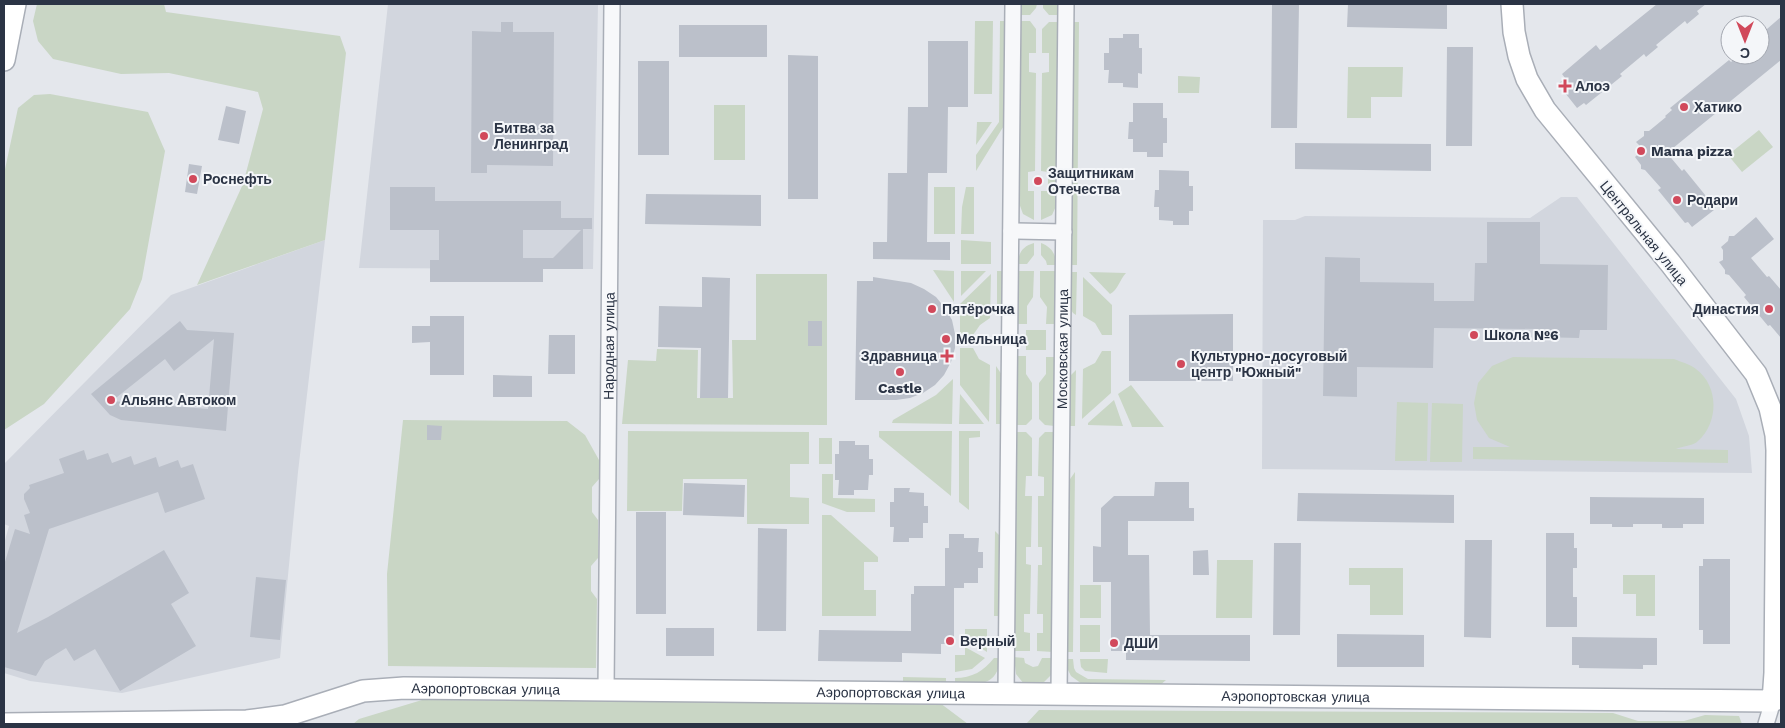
<svg xmlns="http://www.w3.org/2000/svg" width="1785" height="728" font-family="'Work Sans',sans-serif">
<style>
.built{fill:#d2d6de}
.green{fill:#c9d6c5}
.building{fill:#bbc0ca;fill-rule:evenodd}
.lines{fill:none;stroke-linecap:round;stroke-linejoin:round}
.street-casing{stroke:#a9aeb7;stroke-width:18}
.secondary-casing{stroke:#a9aeb7;stroke-width:24}
.street{stroke:#f7f8fa;stroke-width:15}
.secondary{stroke:#fff;stroke-width:21}
.poi-dot{fill:#d1495b;stroke:#f4f6f9;stroke-width:2}
.labels{text-anchor:middle;stroke-width:4;stroke-linejoin:round;paint-order:stroke}
.poi-label{font-size:14px;font-weight:bold;fill:#2b3445;stroke:#f4f6f9;text-anchor:start}
.street-label{font-size:14px;fill:#2b3445;stroke:#f4f6f9}
</style>
<rect width="100%" height="100%" fill="#e4e7ec"/>
<path class="built" d="M388,4H598L593,269L359,268Z
M1561,197H1577L1736,399L1749,436L1752,473L1262,469L1263,220H1295L1305,216L1530,218Z
M325,240L298,472L280,658L122,693L30,681L4,673V544L9,526L4,524V464L171,295Z"/>
<path class="green" d="M37,4H164L166,12L340,36L346,53L325,240L197,285L243,184L263,109L258,92L169,73L121,74L53,59L38,41L33,21Z
M1021,4H1037L1036,8L1030,15H1020Z
M1043,4H1059V15H1049L1043,8Z
M975,21H993L992,94H974Z
M1000,21H1006L1005,124L976,171V155L999,122Z
M1020,21H1030L1036,29V53H1029V72L1036,73L1035,171L1028,172V191H1034V220L1023,214L1019,203Z
M1049,22H1059L1057,204L1052,215L1041,220V191H1048V172L1041,171L1042,73L1049,72V53H1042V29Z
M1073,22H1079L1077,265H1071Z
M1348,67H1403L1402,97H1371V118H1347Z
M1178,76L1200,77L1199,93H1178Z
M50,94L148,112L165,151L142,279L130,309L44,404L4,430V174L18,108L34,95Z
M714,105H745V160H714Z
M977,122H992L976,145Z
M1759,130L1773,147L1742,172L1728,155Z
M934,187H955V234H934Z
M966,187H974V234H961L962,207Z
M961,240L991,242V264H961Z
M1034,243V255L1027,264H1018C1018,253 1023,246 1034,243Z
M1041,243C1051,247 1056,253 1056,265H1047L1046,261L1041,255Z
M933,270L954,271V302Z
M961,271H986L961,296Z
M997,271H1003V307L997,314Z
M1018,271H1034L1033,297L1027,306V324H1018Z
M1040,271H1056L1055,324H1046L1047,307L1040,297Z
M1071,272H1077L1076,315L1073,313L1070,308Z
M1089,272L1126,273C1120,279 1118,290 1110,294Z
M756,274H827V425L622,424L628,360L656,361L657,349L698,350L697,398H733L732,340H756Z
M991,274L990,318L980,325L973,335H960V304Z
M1083,277L1112,305V335H1102L1095,323L1083,316Z
M1026,330H1046V350H1026Z
M960,348H973L979,359L990,365L989,422L960,385Z
M1102,351H1111V393L1082,419L1083,369L1095,363Z
M1017,356H1026V374L1032,383V419L1026,425H1017Z
M1046,357H1055V426L1045,425L1039,419V383L1046,374Z
M1513,357L1674,359C1681,362 1690,364 1696,369C1719,386 1719,422 1698,441C1693,446 1682,446 1676,449L1728,450V463L1473,459V447H1510L1489,438L1477,420L1474,403L1478,383L1492,366Z
M996,366L1002,375V424H996Z
M1076,370L1075,426H1069L1070,376Z
M953,379L952,424L892,423L893,420L936,395Z
M1131,385L1164,427H1132L1131,424L1118,394Z
M960,394L984,424H959Z
M1114,400L1123,426L1088,425V423Z
M1397,402L1428,403L1427,461H1395Z
M1432,403L1463,404L1462,462H1430Z
M403,420L567,421L585,435L599,460V479L592,487V512L598,520V558L591,566V591L597,599L596,668L388,666L387,574Z
M628,431L809,432V464H790V497L809,498V524H747V479H683L682,511H627Z
M879,431H952L951,496L879,437Z
M959,431H980V437L969,438V510L959,502Z
M1017,432H1026L1032,438V476H1026L1025,496H1032L1031,547H1026V564L1031,565L1030,614H1024V632L1030,633V651H1014Z
M1045,432H1055L1053,652L1037,651V633H1043V614H1037L1038,565H1042V547H1038V496H1044V477L1038,476L1039,438Z
M819,438H832V464H819Z
M1075,472L1073,652H1067L1068,482Z
M822,474H833V498L875,499V512H847L822,503Z
M822,515H831L878,557V562H864V590H876V616H822Z
M995,531L999,535L1001,542L1000,616H994Z
M1217,560H1253L1252,618H1216Z
M1349,568H1403V615H1370V585H1349Z
M1623,575H1655V616H1636V594H1623Z
M1080,585H1101V618H1080Z
M1080,625H1100V652H1080Z
M965,629H987V652L965,638Z
M965,647L985,658L972,669L955,672V655H965Z
M1014,657L1024,658L1025,663L1033,667L1038,666L1042,658H1053L1051,675L1042,684H1024L1016,674Z
M994,658H1000C998,687 978,684 955,685V678C972,678 984,671 994,658Z
M1067,659H1073L1074,668L1076,672L1088,679L1166,680L1159,686L1082,684L1071,676L1068,670Z
M1080,659H1108L1107,673L1085,671L1081,667Z
M903,677L946,678V685L903,684Z
M422,700L940,703L968,724H353L359,719Z
M1039,710L1613,713L1638,721H1684L1705,715L1739,716L1742,724H1026Z"/>
<path class="building" d="M1272,4H1299L1297,128H1271Z
M1348,4H1447V29L1347,27Z
M1657,4H1706L1697,11L1699,14L1687,24L1685,21L1656,45L1658,47L1646,57L1644,54L1620,74L1622,76L1586,105L1584,103L1577,108L1558,84L1565,78L1562,74L1596,45L1600,50Z
M1781,17V60L1667,153L1682,171L1684,169L1710,201L1708,203L1714,210L1692,227L1688,222L1685,223L1658,190L1661,188L1645,170L1641,169V165L1635,157L1638,154L1639,145L1636,142L1644,136V131H1649L1666,117L1665,116L1672,110L1670,108L1729,60L1731,62L1739,55H1760V35Z
M501,22H513V32H554L553,166L487,165V173H471L472,31L501,32Z
M679,25H767V57H679Z
M1123,34H1139V48H1142V74L1138,73V88L1123,87V83H1108L1109,70H1104V53H1109V38H1123Z
M928,41H968V107H948L947,173H928L927,242H950V260L873,259V242H887L888,173H907L908,107H928Z
M1447,47H1473L1472,146H1446Z
M788,55L818,56V199H788Z
M638,61H669V155H638Z
M1133,103H1163V118H1167V143H1163V157H1147V152H1133V139H1128L1129,122H1133Z
M226,106L246,111L239,144L218,140Z
M1295,143L1431,144V171L1295,169Z
M189,164L202,166L197,194L185,192Z
M1159,170L1189,171V186H1193V211H1189V225H1173V221L1159,220V207H1154L1155,190H1159Z
M390,187H435V201H561V218H592V229H583V269H543V282H430V260H439V230H390ZM523,230H581L553,258H523Z
M646,194L761,195V226L645,224Z
M1756,217L1774,239L1751,258L1767,277L1769,276L1781,290V338L1770,325L1768,326L1744,297L1746,295L1729,275L1725,274V270L1719,262L1723,260V250L1721,247L1728,241L1729,236H1734Z
M1487,222H1540V264L1608,265L1607,330H1580L1579,338L1538,337V329L1434,328L1433,368L1357,367V397L1323,396L1325,257L1360,258V282L1434,283V301H1474L1475,263H1487Z
M702,277L730,278L728,398H700L701,348L658,347L659,306L702,307Z
M873,277L911,283L924,289L936,297L945,308L952,320L955,334V348L951,362L944,375L935,385L923,393L910,398L896,400H855L857,281H873Z
M1233,314V381H1129V315Z
M430,316H464V375H430V342L412,343V326H430Z
M180,321L187,330L234,333L226,431L121,420L110,415L91,394ZM214,339L208,409L112,401L165,359L174,371Z
M808,321H822V346H808Z
M549,335H575V374H548Z
M493,375L532,376V397H493Z
M427,425L442,426L441,440H427Z
M839,441H855V445H869V459H873V475H869L868,490H854V495H838L839,480H835V454H839Z
M84,450L87,460L108,453L112,463L131,456L134,465L156,457L159,467L178,460L181,468L193,464L205,499L165,513L158,492L49,529L17,633L48,617L164,550L189,593L171,604L196,646L120,691L95,649L74,661L66,648L45,661L36,676L4,667V565L15,529L30,534L24,515L30,513L24,499V494L30,488L29,485L64,473L59,459Z
M1155,482H1189V508H1194V521H1128V555H1149L1150,635H1250V661L1126,660V651H1111V582H1093V546L1101,547V508L1114,496H1154Z
M684,483L745,485L744,517L683,515Z
M894,488H910L909,492L924,493V506H928V523H923V538H909V542H893L894,527H890V502H894Z
M1298,493L1454,495V523L1297,521Z
M1590,497L1704,498V524H1683V528H1662V524H1633V527H1612V524H1590Z
M636,512H666V614H636Z
M758,528L787,529L786,631H757Z
M1546,533H1574V548H1577V568H1573V597H1577V627H1546Z
M949,534H964V538H979L978,552H983V568H978V583H964V588H954V644H941V654L902,653V662L818,661L819,630L911,631V594H914V586H945V548H949Z
M1465,540H1492L1491,638L1464,637Z
M1274,543H1301L1300,635H1273Z
M1208,550L1209,575H1193V551Z
M1703,559H1730V644H1703V630H1699V566H1703Z
M256,577L286,580L280,640L250,637Z
M666,628H714V656H666Z
M1337,634L1424,635V667H1337Z
M1572,637L1657,638V665H1643V669L1579,668V665H1572Z"/>
<g class="lines">
<g class="street-casing">
<g id="street">
<path d="M1011,231L1064,232"/>
<path id="s1" d="M606,690L612,4"/>
<path d="M1006,694L1013,4"/>
<path id="s2" d="M1059,694L1066,4"/>
<path d="M1766,724L1773,701H1781"/>
</g>
</g>
<g class="secondary-casing">
<g id="secondary">
<path d="M4,60L15,4"/>
<path id="s3" d="M4,724L247,721L285,716L363,691L404,688L1773,701L1775,673L1777,450L1776,435L1770,408L1756,374L1671,264L1545,110L1527,79L1519,56L1514,32L1512,4"/>
</g>
</g>
<use href="#street" class="street"/>
<use href="#secondary" class="secondary"/>
</g>
<g class="poi-dot">
<path d="M1562.5 78.5h5v5h5v5h-5v5h-5v-5h-5v-5h5z"/>
<circle cx="1684" cy="107" r="5"/>
<circle cx="484" cy="136" r="5"/>
<circle cx="1641" cy="151" r="5"/>
<circle cx="193" cy="179" r="5"/>
<circle cx="1038" cy="181" r="5"/>
<circle cx="1677" cy="200" r="5"/>
<circle cx="932" cy="309" r="5"/>
<circle cx="1769" cy="309" r="5"/>
<circle cx="1474" cy="335" r="5"/>
<circle cx="946" cy="339" r="5"/>
<path d="M944.5 348.5h5v5h5v5h-5v5h-5v-5h-5v-5h5z"/>
<circle cx="1181" cy="364" r="5"/>
<circle cx="900" cy="372" r="5"/>
<circle cx="111" cy="400" r="5"/>
<circle cx="950" cy="641" r="5"/>
<circle cx="1114" cy="643" r="5"/>
</g>
<g class="labels">
<g class="poi-label">
<text x="1575" y="91">Алоэ</text>
<text x="1694" y="112">Хатико</text>
<text x="494" y="133">Битва за<tspan x="494" dy="16">Ленинград</tspan></text>
<text x="1651" y="156">Mama pizza</text>
<text x="1048" y="178">Защитникам<tspan x="1048" dy="16">Отечества</tspan></text>
<text x="203" y="184">Роснефть</text>
<text x="1687" y="205">Родари</text>
<text x="942" y="314">Пятёрочка</text>
<text x="1759" y="314" text-anchor="end">Династия</text>
<text x="1484" y="340">Школа №6</text>
<text x="956" y="344">Мельница</text>
<text x="937" y="361" text-anchor="end">Здравница</text>
<text x="1191" y="361">Культурно-досуговый<tspan x="1191" dy="16">центр "Южный"</tspan></text>
<text x="900" y="393" text-anchor="middle">Castle</text>
<text x="121" y="405">Альянс Автоком</text>
<text x="960" y="646">Верный</text>
<text x="1124" y="648">ДШИ</text>
</g>
<g class="street-label">
<text transform="translate(1644 233) rotate(51)" y="5">Центральная улица</text>
<text dy="5" stroke="none"><textPath href="#s1" startOffset="344">Народная улица</textPath></text>
<text dy="5" stroke="none"><textPath href="#s2" startOffset="345">Московская улица</textPath></text>
<text dy="5" stroke="none"><textPath href="#s3" startOffset="486">Аэропортовская улица</textPath></text>
<text dy="5" stroke="none"><textPath href="#s3" startOffset="891">Аэропортовская улица</textPath></text>
<text dy="5" stroke="none"><textPath href="#s3" startOffset="1296">Аэропортовская улица</textPath></text>
</g>
</g>
<rect width="1785" height="728" fill="none" stroke="#2b3445" stroke-width="10"/>
<g transform="translate(1745 40) rotate(180)"><circle r="24" fill="#f4f6f9" stroke="#a4a8b1"/>
<path d="M0-4L9 19L0 12L-9 19Z" fill="#d1495b"/>
<text y="-8" font-size="14" font-weight="bold" text-anchor="middle" fill="#2b3445">С</text>
</g>
</svg>
